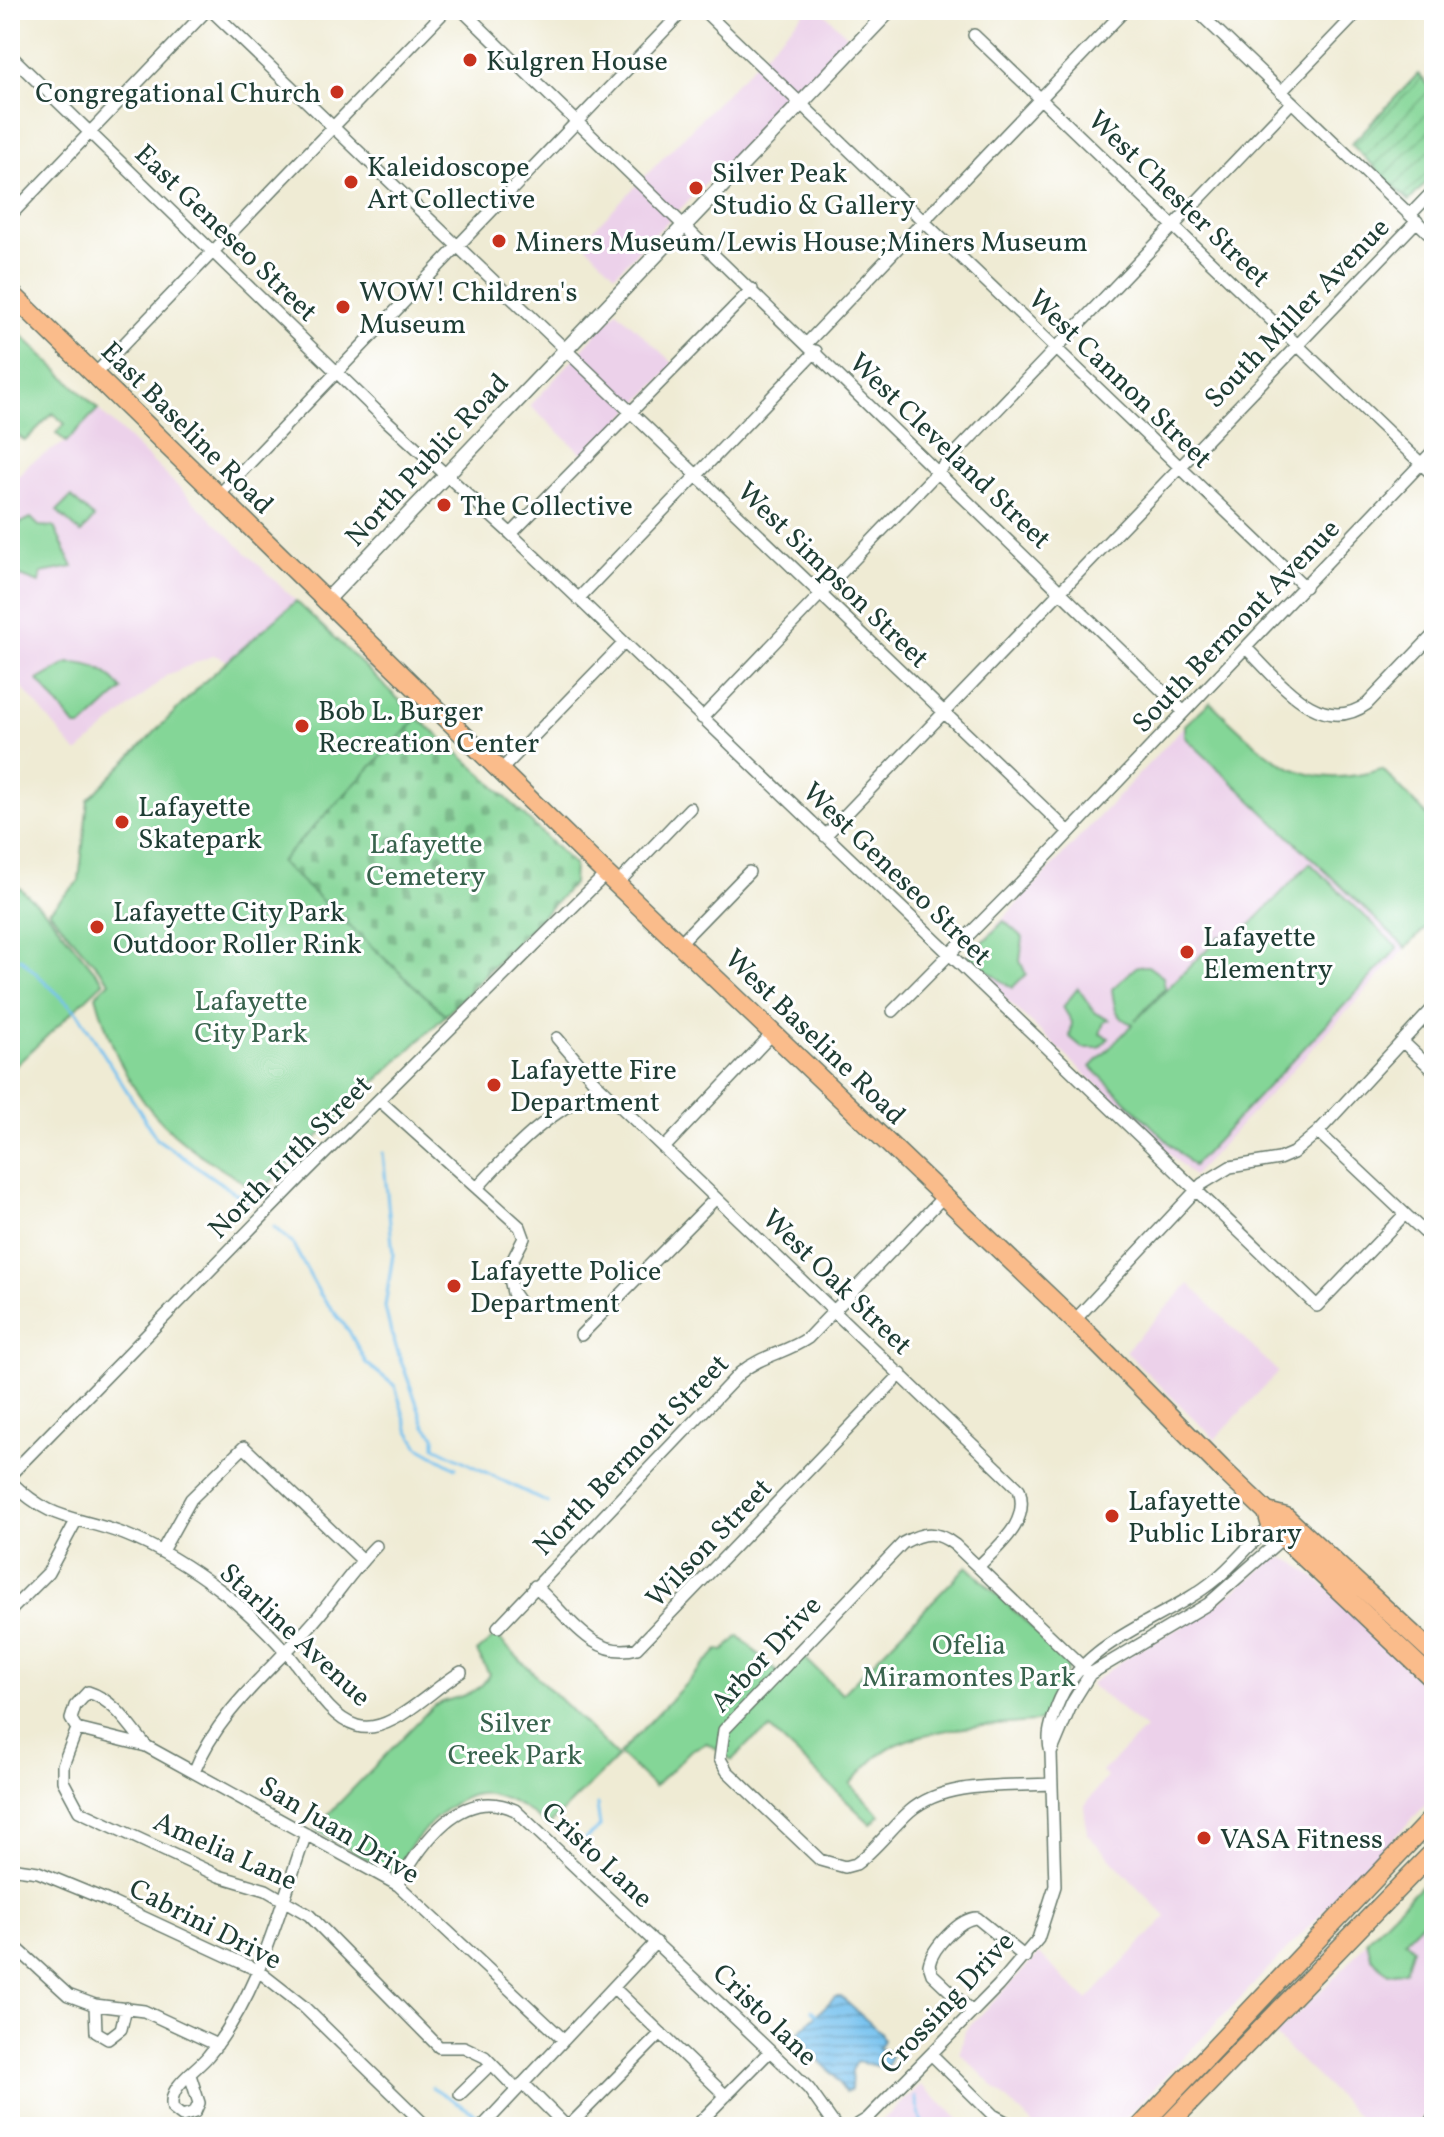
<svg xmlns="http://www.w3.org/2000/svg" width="1444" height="2137" font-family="Vollkorn,serif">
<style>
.built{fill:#ecd1ea}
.green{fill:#84d697;stroke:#528a66;stroke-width:2}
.cemetery{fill:url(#cemetery-stones);stroke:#528a66;stroke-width:2}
.garden{fill:url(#garden-furrows);stroke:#528a66;stroke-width:2}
.water{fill:url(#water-rules);stroke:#4a7f92;stroke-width:2}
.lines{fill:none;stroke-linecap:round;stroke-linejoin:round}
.stream{stroke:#75c1ef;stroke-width:3}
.minor-casing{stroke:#687a6c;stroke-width:14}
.tertiary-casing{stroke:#687a6c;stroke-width:17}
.primary-casing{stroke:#687a6c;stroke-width:21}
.minor{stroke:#fff;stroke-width:11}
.tertiary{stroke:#fff;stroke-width:14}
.primary{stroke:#fabc8b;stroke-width:18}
.poi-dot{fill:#c8321e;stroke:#fff;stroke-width:3}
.labels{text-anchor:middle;stroke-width:6;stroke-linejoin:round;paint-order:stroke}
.poi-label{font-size:28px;fill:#1f3d34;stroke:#fff;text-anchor:start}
.street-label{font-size:28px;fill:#1f3d34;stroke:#fff}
.park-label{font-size:28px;fill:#38634d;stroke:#fff}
</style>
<defs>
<pattern id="cemetery-stones" width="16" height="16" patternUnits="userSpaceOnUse" patternTransform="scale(2)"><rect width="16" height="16" fill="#84d697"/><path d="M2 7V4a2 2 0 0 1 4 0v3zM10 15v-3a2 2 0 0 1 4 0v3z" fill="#6baf7c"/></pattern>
<pattern id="garden-furrows" width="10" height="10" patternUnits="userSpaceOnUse" patternTransform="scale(2)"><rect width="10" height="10" fill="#84d697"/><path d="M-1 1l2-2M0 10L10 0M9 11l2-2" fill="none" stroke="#6baf7c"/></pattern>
<pattern id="water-rules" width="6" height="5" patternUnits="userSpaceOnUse" patternTransform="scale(2)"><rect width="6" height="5" fill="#75c1ef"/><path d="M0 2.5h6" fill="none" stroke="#5f9ec2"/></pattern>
</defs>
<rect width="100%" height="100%" fill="#fff"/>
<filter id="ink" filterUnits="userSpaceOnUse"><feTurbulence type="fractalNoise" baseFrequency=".0125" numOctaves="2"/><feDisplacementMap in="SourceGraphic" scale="16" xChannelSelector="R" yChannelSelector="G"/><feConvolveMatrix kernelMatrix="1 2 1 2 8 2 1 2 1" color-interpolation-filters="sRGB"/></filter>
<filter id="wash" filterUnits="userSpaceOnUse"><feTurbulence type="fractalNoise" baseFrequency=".006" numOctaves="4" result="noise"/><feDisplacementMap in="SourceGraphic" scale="32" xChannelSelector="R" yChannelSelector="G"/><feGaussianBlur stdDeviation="1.8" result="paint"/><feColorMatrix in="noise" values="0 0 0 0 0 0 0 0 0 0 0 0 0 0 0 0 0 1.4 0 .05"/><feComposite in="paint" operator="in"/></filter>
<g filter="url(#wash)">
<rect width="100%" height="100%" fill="#efebd4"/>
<path class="built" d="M807,10H821L851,39L615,274L582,241Z
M617,311L675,365L585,456L530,406Z
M98,409L296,601L231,662L214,655L167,675L77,753L10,673V484L30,463L66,442Z
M1185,725L1186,737L1406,948L1193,1176L967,962V957Z
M1189,1284L1278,1372L1215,1439L1125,1351Z
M1284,1558L1296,1563L1335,1594L1434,1697V1796L1117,2127H1035L960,2053L965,2031L1039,1954L1087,2000L1166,1917L1087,1834L1084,1806L1107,1777L1102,1772L1145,1729L1090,1684L1133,1653L1202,1616L1275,1559Z
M1434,1872V2094L1417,2127H1369L1275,2036L1353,1959L1363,1945Z
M921,2085L968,2127H875Z"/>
<path class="green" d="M10,324L98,409L66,442L56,433L65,424L53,413L25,441L10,429Z
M71,497L94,518L81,533L57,511Z
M31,518L39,526L54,527L73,567L41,573L39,583L10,572V528Z
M296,601L418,718L281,862L446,1015L260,1192C166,1138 125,1102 96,995L110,982L49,911L79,881L88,800L205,681Z
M68,663C93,663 108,670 122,690L82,727H76L38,680Z
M1210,702C1266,755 1299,795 1382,769L1434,823V919L1406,948L1185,737V725Z
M1310,863L1398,948L1193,1166L1091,1067L1133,1024C1115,1019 1114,1005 1112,989L1137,966H1148L1163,977L1165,988L1135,1021L1220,936L1231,945Z
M10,879L49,915L104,982L10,1071Z
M1004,921L1023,938L1020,961L1026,974L1012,988L968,957Z
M1078,988L1095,1013L1109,1020L1104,1022L1100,1034L1109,1038L1099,1048H1083L1070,1037L1072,1022L1063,1007Z
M967,1566L1070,1664L1044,1721C997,1726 942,1725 897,1744C879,1751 863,1771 850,1784L880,1815L871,1824L770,1729L751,1741L732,1760L707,1743L691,1750L654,1787L619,1754L718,1650L724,1651L739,1636L783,1678L804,1657L842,1694Z
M496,1636L618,1757L548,1826C529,1811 513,1799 489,1794C454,1788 411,1842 396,1869L389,1872L314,1829L432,1707C454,1694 477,1700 489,1674L477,1652Z
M1434,1872V1910L1405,1940L1413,1948L1405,1971L1388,1974L1371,1957L1367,1940Z"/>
<path class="cemetery" d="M418,718L482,774L574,865L573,884L446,1015L280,862Z"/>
<path class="garden" d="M1418,74L1434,91V174L1409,201L1351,144Z"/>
<path class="water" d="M835,1997H841L880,2032L883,2040L878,2049L892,2052L887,2068L857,2062L852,2070L851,2090L845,2092L834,2075L797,2039V2034Z"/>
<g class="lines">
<path class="stream" d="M10,949L12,951
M20,958L78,1013L157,1139L248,1202
M383,1153L393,1254L385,1307L391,1333L425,1426L435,1436V1447L548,1503
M274,1227L292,1243L320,1294L349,1331L366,1363L395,1386L408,1429L419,1447L456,1468
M581,1842L600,1827L597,1805
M812,2010L820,2018
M432,2087L483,2119
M915,2097L923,2127
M493,2124L498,2127"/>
</g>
</g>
<g filter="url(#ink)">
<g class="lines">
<g class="minor-casing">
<path id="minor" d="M211,10L1069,832
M462,10L1184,712
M703,10L1305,587
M1196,10L1434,238
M974,35L1434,476
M10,55L388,422L511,534L1317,1306L1405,1214L1434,1241
M1281,92L1360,10
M1410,215L1434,190
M10,216L207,10
M807,343L1125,10
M95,374L446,10
M218,496L684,10
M511,534L752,289
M578,599L816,351
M1246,648C1278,679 1319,738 1367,704L1434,634
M702,718L1292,102
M501,770L624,643
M825,836L1417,221
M617,884L690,808
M679,944L749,872
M893,1011L1041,862L1434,450
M557,1038L594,1081L1019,1489C1030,1523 1000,1544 978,1567
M1402,1041L1434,1071
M379,1100L520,1227L524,1238L508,1269L513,1293L520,1303
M1318,1132L1405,1214
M664,1148L773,1033
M477,1188C515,1146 549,1111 601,1088
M10,1315V1338
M1074,1321L1202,1184L1230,1167L1279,1159L1293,1153L1318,1132L1434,1007
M581,1335L716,1198
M10,1475L304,1174L606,874
M10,1481C53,1523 73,1515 124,1534C160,1548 193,1569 224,1593C245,1610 268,1631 286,1652C307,1674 326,1717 357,1726C390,1736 431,1689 461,1672
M162,1551L191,1499L244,1447L362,1560
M535,1586C566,1612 592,1661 637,1648L901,1374
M10,1611L48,1573L76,1521
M498,1627L740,1373C762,1355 786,1353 808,1338L944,1196
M77,1729L63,1765V1781L79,1811L219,1876L266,1890L309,1915L439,2047H464L485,2057L517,2090
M146,1746C130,1726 114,1700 88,1692L75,1706L71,1719L77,1729L146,1746L398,1885L564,2040
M1051,1753L1072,1703L1090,1674L1208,1604L1287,1534
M194,1772C218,1712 267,1674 309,1627C333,1601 349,1573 376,1546
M1051,1784C1007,1787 946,1780 910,1811C891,1828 876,1849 856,1864L845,1867L820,1860L727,1771L720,1759L724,1730L903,1543C923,1532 936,1530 955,1545L1090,1674
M10,1868L38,1872L106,1900L257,1970L303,2006L427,2127
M398,1885C421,1844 461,1785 515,1810L788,2068L809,2089L836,2127
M10,1902V1913
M10,1942L68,1995L95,2005L144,2011L217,2045
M614,1988L726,2096
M95,2005L96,2032L108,2039L121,2029L126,2008
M972,2012L932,1974L929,1965C932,1948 960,1918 977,1918L1025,1957
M931,2054L993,2115L1015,2127
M190,2075L199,2103L195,2112L182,2116L173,2109C166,2087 196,2071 208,2056C260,1994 279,1909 306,1834
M523,2083L567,2127
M460,2094L491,2064
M482,2127L656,1942
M568,2127L661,2033
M695,2127L770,2051
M854,2127L867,2119L998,1986L1038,1939L1055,1886L1051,1753C1046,1735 1051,1724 1057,1706C1083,1637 1165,1622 1217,1578C1238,1561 1253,1538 1276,1524
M1428,2127L1434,2115"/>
</g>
<g class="tertiary-casing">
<path id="tertiary" d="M325,602L890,10"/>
</g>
<g class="primary-casing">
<path id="primary" d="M10,292L606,874L1083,1329L1221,1468L1267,1512L1286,1517L1434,1654
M1267,1512L1271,1526L1434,1680
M1140,2127L1434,1816
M1166,2127L1434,1851"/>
</g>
<use href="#minor" class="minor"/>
<use href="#tertiary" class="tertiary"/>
<use href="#primary" class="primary"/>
</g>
</g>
<g class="poi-dot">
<circle cx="470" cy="60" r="8"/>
<circle cx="337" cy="92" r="8"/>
<circle cx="351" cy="182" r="8"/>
<circle cx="696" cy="188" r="8"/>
<circle cx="499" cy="241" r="8"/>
<circle cx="343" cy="307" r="8"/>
<circle cx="444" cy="505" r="8"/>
<circle cx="302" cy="726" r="8"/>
<circle cx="122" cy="822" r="8"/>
<circle cx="97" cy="927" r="8"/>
<circle cx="1187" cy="952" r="8"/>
<circle cx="494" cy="1085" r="8"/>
<circle cx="454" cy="1286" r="8"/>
<circle cx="1112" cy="1516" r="8"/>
<circle cx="1204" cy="1838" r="8"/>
</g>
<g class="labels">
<g class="poi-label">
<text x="486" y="70">Kulgren House</text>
<text x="321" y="102" text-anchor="end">Congregational Church</text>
<text x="367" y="176">Kaleidoscope<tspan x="367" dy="32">Art Collective</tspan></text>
<text x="712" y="182">Silver Peak<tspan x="712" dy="32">Studio &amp; Gallery</tspan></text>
<text x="515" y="251">Miners Museum/Lewis House;Miners Museum</text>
<text x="359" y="301">WOW! Children's<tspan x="359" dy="32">Museum</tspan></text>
<text x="460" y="515">The Collective</text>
<text x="318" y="720">Bob L. Burger<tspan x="318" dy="32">Recreation Center</tspan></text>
<text x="138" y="816">Lafayette<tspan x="138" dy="32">Skatepark</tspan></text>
<text x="113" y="921">Lafayette City Park<tspan x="113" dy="32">Outdoor Roller Rink</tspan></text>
<text x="1203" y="946">Lafayette<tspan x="1203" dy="32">Elementry</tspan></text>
<text x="510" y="1079">Lafayette Fire<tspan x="510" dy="32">Department</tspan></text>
<text x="470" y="1280">Lafayette Police<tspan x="470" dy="32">Department</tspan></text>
<text x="1128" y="1510">Lafayette<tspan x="1128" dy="32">Public Library</tspan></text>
<text x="1220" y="1848">VASA Fitness</text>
</g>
<g class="street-label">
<text transform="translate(1180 198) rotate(44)" y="10">West Chester Street</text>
<text transform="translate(227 232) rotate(44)" y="10">East Geneseo Street</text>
<text transform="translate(1296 312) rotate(-46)" y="10">South Miller Avenue</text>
<text transform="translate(1121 378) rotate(44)" y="10">West Cannon Street</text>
<text transform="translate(188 427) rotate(45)" y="10">East Baseline Road</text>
<text transform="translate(951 450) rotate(44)" y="10">West Cleveland Street</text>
<text transform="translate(426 459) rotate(-47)" y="10">North Public Road</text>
<text transform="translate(834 574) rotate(44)" y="10">West Simpson Street</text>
<text transform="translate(1235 625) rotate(-46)" y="10">South Bermont Avenue</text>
<text transform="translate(898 873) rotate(44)" y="10">West Geneseo Street</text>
<text transform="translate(816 1036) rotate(44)" y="10">West Baseline Road</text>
<text transform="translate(289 1156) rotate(-45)" y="10">North 111th Street</text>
<text transform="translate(838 1281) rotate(44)" y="10">West Oak Street</text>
<text transform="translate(630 1454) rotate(-46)" y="10">North Bermont Street</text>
<text transform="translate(708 1542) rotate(-46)" y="10">Wilson Street</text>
<text transform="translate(296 1634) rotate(43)" y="10">Starline Avenue</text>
<text transform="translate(765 1653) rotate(-47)" y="10">Arbor Drive</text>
<text transform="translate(340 1829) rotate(31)" y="10">San Juan Drive</text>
<text transform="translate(226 1850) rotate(24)" y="10">Amelia Lane</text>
<text transform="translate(598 1854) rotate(43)" y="10">Cristo Lane</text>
<text transform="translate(206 1923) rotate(27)" y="10">Cabrini Drive</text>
<text transform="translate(946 2002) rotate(-47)" y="10">Crossing Drive</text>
<text transform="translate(766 2014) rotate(44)" y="10">Cristo lane</text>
</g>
<g class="park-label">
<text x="426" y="853">Lafayette<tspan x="426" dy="32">Cemetery</tspan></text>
<text x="251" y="1010">Lafayette<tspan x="251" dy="32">City Park</tspan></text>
<text x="969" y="1654">Ofelia<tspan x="969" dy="32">Miramontes Park</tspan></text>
<text x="515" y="1732">Silver<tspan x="515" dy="32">Creek Park</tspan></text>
</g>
</g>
<rect width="1444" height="2137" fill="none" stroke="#fff" stroke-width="40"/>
</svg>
